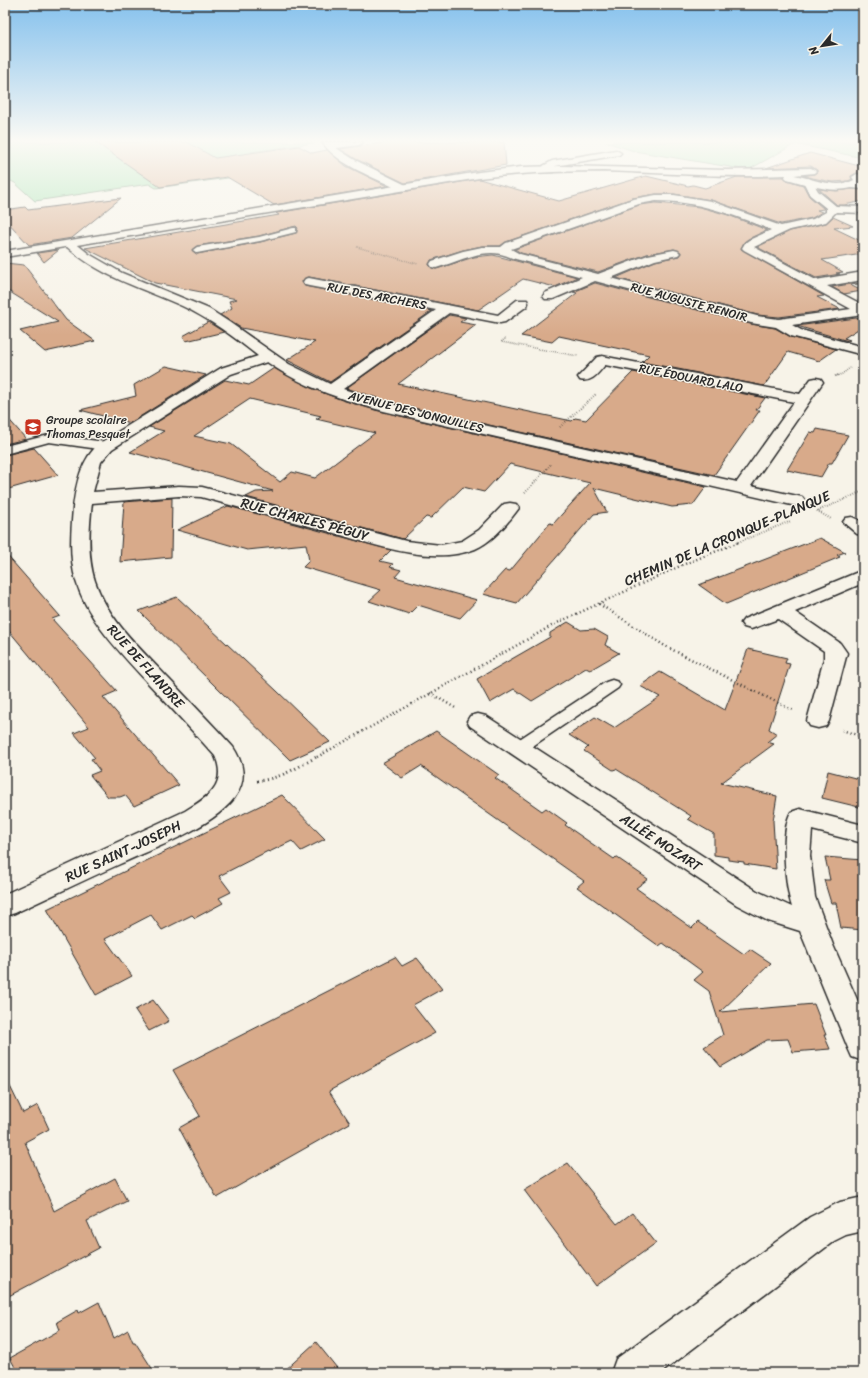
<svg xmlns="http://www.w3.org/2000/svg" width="868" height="1378" font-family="Sriracha,sans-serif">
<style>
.green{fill:#9ce0ab;stroke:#64866b}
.building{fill:#d8aa8a;stroke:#2b2b2b;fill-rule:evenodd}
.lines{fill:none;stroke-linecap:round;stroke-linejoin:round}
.service-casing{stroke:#2b2b2b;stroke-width:3}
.minor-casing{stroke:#2b2b2b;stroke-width:3}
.tertiary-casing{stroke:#2b2b2b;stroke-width:3}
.path-far3{stroke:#2b2b2b;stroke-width:1.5;stroke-dasharray:0.5 1.5;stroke-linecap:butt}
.path-far2{stroke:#2b2b2b;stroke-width:2;stroke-dasharray:0.5 2;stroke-linecap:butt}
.path-far1{stroke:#2b2b2b;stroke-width:2.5;stroke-dasharray:1 3;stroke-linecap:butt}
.path{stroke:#2b2b2b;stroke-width:3;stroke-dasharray:1 3.5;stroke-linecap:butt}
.service{fill:#f7f3e8;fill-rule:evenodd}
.minor{fill:#f7f3e8;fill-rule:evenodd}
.tertiary{fill:#f7f3e8;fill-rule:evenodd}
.labels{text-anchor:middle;stroke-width:3;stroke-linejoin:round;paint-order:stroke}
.far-street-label{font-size:12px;fill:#2b2b2b;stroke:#f7f3e8}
.far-poi-label{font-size:12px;fill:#2b2b2b;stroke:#f7f3e8;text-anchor:start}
.street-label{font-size:14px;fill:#2b2b2b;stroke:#f7f3e8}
</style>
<rect width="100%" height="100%" fill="#f7f3e8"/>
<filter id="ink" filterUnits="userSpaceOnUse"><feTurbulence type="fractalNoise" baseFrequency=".025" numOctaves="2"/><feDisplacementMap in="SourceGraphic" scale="8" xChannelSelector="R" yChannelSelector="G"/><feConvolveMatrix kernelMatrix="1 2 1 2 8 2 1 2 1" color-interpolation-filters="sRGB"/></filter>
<g filter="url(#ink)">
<path class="green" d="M5,142H312L314,143L251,152L285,170L156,188L149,184L35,201L15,183L5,178Z
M606,142H863V158L795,144L748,170L634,151Z"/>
<path class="building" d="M95,142H187L215,158L299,146L312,153L327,150L346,166L387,186L274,205L227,177L160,187Z
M388,142H504L506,165L405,183L356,159L340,149Z
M810,153L863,167V178L860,174L856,173L851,176L852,179L848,181L832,182L803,176L814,174L817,172V170L811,166L766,168Z
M646,176L688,186L693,185L705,188L737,177H784L787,180L803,185L809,196L824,209L817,210L822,212L812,218L781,224L711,200L674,194H656L633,198L506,242L500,246H482L463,250L431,260L429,265L432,268L436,269L474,257L493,255L577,277L555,287L523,279L478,310L309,277L305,278L302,281L305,286L432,311L330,382L287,360L315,342L241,328L220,315L232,308L229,301L237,299L155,283L85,248L279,215L276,213L479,179L559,201ZM296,226L298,228L296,233L260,242L197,254L192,250L197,246L259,236Z
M819,189L836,191L851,189L863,190V201L844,205H837Z
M121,198L72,238L29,245L5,219V210L25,207L28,210Z
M656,203L700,207L728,215L767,230L748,239L744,242L741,249L824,296L817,297L840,309L779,317L757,315L616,278L655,261L679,256L681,252L674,249L647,254L598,272L521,253L515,249L639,205Z
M833,217L853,226L834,228L863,242V254L822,260L843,272L836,273L840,274L816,278L757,247L790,231L826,223Z
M59,250L44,262L37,253Z
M5,263L24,265L66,320L95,341L45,352L20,331L58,322L5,289Z
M595,283L751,324L775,328L791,337L836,349L819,361L788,352L764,386L642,362L649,355L559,336L552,342L521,336L577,293L573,292Z
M856,283L858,284L850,285L862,291L844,294L832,287Z
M449,315L466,318L460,322L476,325L398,384L572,421L575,418L586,420L633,372L765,398L756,410H760L714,475L399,405L346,388Z
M856,318L863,321V326L844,338L850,340L848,341L797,326Z
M208,322L224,332L186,341L183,336Z
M166,366L206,375L130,423L80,410L136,396L134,385Z
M274,368L311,388L342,400L375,410L706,487L693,505L672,507L594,488L607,512L594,514L517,603L483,594L505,570L510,571L550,523L553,524L590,483L510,464L484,492L463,487L431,518L426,517L403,539L246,497L256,492L273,491L130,452L164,431L149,427L225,380L249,385ZM250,399L321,416L316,419L375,433L315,478L292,472L280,482L231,444L194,436Z
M5,415L26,439L5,444Z
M817,429L848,435L832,463H829L821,477L787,470L810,432L815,433Z
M34,448L58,475L5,490V455Z
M172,498L171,557L120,562L124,502Z
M228,506L391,550L380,561L393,564L390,567L401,570L395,577L477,600L460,618L418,605L409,614L369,601L381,590L303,567L309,561L306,544L247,550L177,530Z
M820,538L845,552L837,555L840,557L726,604L699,585Z
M5,553L60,616L52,619L117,691L103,697L179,785L134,806L125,795L120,797H108L90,775L100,771L91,759L95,758L74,733L89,727L5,626Z
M177,597L277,691L330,742L290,760L139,611Z
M568,622L581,630L594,629L608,637L605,645L619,653L590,670L586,668L532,701L514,689L490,703L477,679L550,637V633Z
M748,649L787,658L785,663L790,664L769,729L777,734L767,742L774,744L721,783L777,796L773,821L776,869L744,864V862L728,860V857L714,855V834L688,819L691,816L616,769L613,770L584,751L588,747L569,735L595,717L614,728L660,697L640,686L660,672L725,710Z
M436,731L499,775L495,778L542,811L546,808L567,823L565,825L614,859L616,857L648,879L636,888L692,928L698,922L744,954L750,949L771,963L720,1012L814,1004L826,1035H824L830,1049L793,1052L788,1039L767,1040L721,1067L704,1047L723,1035L709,991L694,980L703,972L663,943L659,946L577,887L584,881L421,766L402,778L382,763Z
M828,771L863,780V808L822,798Z
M282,795L325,839L301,851L292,841L269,852L268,851L219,876L231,892L219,898L223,903L195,918L192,915L162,930L151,915L105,939L132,976L96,995L47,909Z
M825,857L863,860V930L841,928L836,903H831L824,880H830Z
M395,957L402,966L417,958L442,989L413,1005L435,1033L329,1091L350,1123L217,1198L179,1128L200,1116L173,1070Z
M153,1000L169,1021L149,1031L135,1010Z
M5,1076L23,1113L38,1105L49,1129L25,1142L54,1211L115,1178L127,1201L87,1221L99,1248L5,1298Z
M568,1163L617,1224L632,1213L656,1243L596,1286L524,1190Z
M99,1302L114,1338L128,1330L133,1342H135L155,1373H18L10,1358L60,1330L57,1322L78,1310L79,1313Z
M316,1342L341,1373H282Z"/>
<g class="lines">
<g class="service-casing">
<path id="service" d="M293,228H296V232L260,241L197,253L193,250L197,247L259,237Z
M49,435L106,442L110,444L112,446L110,448L106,450L49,442L5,454V446Z
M612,680L618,682L620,685L618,688L524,752L518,754L512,752L509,748L512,744L606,682Z"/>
</g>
<g class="minor-casing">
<path id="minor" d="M322,142H363L359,145L336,148L355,160L408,186L409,188L408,190H400C374,177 339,166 322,142Z
M616,150L621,153L619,155L555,166L553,172H547L543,166L552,161Z
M808,178L811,179L818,191L836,206L863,207V213L836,212L826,222L790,230L754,247L816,280L863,272V280L827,286L863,305V315L792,325L801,330L863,347V355L791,336L776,327L751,323L595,281L553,299H545L543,296L545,293L582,277L512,258C486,245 462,261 436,268L432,267L430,264L432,261L463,251L482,247H501L506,243L633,199L656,195H674L711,201L781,226L813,219L826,212V208L810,195L803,181ZM656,201C698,201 732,214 771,230L749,240L745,243L742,248L744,250L851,309L779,319L757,316L611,278L655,260L678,255L680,253L678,251L674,250L648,255L598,274L520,254L511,249L639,204Z
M846,182L863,183V189L842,187L841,185Z
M70,241L74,242L89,254L122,273L209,309L229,322L289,364L330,384L436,310L309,286L305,285L303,282L305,279L309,278L498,315L517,300H527L528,303L527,306L505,322L500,323L449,313L343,389L399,406L737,482L794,402L605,365C598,373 592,383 580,380L578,377L597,357L602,356L800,394L811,379L816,378L821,379L823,382L751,486L802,497L805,501L802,505L796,506L392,413C348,402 304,388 267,362L231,374L112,449L101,462L93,492L179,486L202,487L406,541L441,545L462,541L479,530L504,504L510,503L516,504L519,508C508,523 492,542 475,549C430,567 366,542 321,529C281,519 241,508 201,497L179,496L92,503C89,528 87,557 95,581C108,620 139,647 166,676C188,699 211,723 233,747C244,764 247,780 235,797C212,828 154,848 120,864C84,880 50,897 15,913L5,916V894L185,811C207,798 228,785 215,756C193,731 170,707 147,682C120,652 88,621 76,581C69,558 71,532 73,508C76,484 81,459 100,443L221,368L258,356C234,337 210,319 182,306C138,286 104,279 66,246L64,244L66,242Z
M852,517L863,522V535L857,534L843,522L846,518Z
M863,570V583L795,612L840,643L847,653L829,721L826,726L818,728L810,726L807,721L824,659V651L778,619L751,629L744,627L741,623L744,619Z
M478,714L486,716L757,891L792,907C785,886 780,831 791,812L800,809L863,825V843L812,830L810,856L815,897L833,945L863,1013V1061L852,1057L848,1048L800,931L768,921L737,905L470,726L467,721L470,716Z
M863,1197V1231L846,1235L834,1241L661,1373H611L616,1359L810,1217L840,1202Z"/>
</g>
<g class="tertiary-casing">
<path id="tertiary" d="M562,166L728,170L811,168L816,171L814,173L794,175C811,178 837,190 854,180L852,177L857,174L860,175L863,182C843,198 809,185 787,179L785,177L786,175C726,178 665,173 604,171C562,171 521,173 479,178L5,257V251L479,172L521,167Z"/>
</g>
<path class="path-far3" d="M357,247L418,264
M505,339L501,342L578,356
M836,376L842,374L850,368"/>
<path class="path-far2" d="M835,376L839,375
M560,427L596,394
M525,493L551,464
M817,511L831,519
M818,511L863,491
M736,543L791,521"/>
<path class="path-far1" d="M599,604L665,646L794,711
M430,693L457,709
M842,730L863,737
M317,757L555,624L680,566L739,542"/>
<path class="path" d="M257,781C280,779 298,767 318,756"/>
<use href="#service" class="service"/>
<use href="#minor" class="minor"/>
<use href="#tertiary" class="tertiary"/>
</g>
</g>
<linearGradient id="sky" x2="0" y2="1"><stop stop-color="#85c1ed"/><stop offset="0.42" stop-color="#fbfaf5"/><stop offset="1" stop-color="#fbfaf5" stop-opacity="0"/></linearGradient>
<rect width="868" height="335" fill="url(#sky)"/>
<defs>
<g id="school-square" transform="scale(0.9)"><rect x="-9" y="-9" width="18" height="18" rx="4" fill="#c8321e" stroke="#f7f3e8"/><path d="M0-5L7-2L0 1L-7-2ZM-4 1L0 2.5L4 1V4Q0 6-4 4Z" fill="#fff"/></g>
</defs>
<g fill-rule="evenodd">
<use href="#school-square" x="33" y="427"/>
</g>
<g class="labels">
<g class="far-street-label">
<text transform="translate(377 296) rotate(11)" y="4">RUE DES ARCHERS</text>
<text transform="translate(689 302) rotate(15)" y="4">RUE AUGUSTE RENOIR</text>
<text transform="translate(691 378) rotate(11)" y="4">RUE ÉDOUARD LALO</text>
<text transform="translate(416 412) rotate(14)" y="4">AVENUE DES JONQUILLES</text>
</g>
<g class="far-poi-label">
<text x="46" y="424">Groupe scolaire<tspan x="46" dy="14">Thomas Pesquet</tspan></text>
</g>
<g class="street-label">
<text transform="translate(305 519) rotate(15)" y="5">RUE CHARLES PÉGUY</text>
<text transform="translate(727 538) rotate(-23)" y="5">CHEMIN DE LA CRONQUE-PLANQUE</text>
<text transform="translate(146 666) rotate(48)" y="5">RUE DE FLANDRE</text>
<text transform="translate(661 842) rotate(33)" y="5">ALLÉE MOZART</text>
<text transform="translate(123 851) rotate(-25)" y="5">RUE SAINT-JOSEPH</text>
</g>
</g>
<rect width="868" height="1378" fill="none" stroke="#f7f3e8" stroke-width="20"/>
<rect x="10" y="10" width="848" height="1358" fill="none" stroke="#2b2b2b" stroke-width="1.5" filter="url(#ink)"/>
<g transform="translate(822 46) rotate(240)" stroke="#f7f3e8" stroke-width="3" paint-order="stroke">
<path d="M0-3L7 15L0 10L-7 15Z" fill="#2b2b2b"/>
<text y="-6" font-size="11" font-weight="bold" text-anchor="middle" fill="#2b2b2b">N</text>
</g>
</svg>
